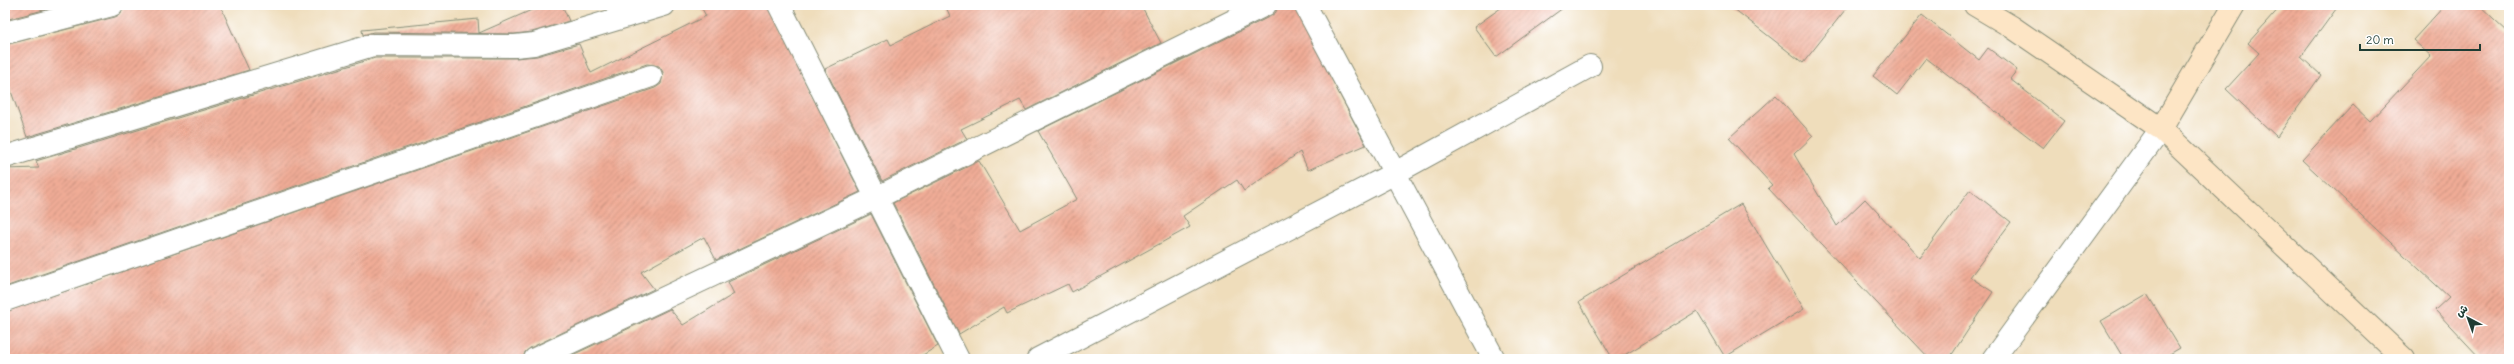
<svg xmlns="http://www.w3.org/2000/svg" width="2514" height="364" font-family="Delius,'Playpen Sans Arabic',sans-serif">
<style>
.building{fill:url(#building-hatch)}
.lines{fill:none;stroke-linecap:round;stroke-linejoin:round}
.street-casing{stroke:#878d78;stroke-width:24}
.secondary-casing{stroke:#878d78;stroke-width:24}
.street{stroke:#fff;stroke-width:22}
.secondary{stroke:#fde5c5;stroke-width:22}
</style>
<defs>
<pattern id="building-hatch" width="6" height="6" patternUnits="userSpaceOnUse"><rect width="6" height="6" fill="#f0ac96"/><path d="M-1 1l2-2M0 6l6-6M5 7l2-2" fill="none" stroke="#c28d7b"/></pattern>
</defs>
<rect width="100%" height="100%" fill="#fff"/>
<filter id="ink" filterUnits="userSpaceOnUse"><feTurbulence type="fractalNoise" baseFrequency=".025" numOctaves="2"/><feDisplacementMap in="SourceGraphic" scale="8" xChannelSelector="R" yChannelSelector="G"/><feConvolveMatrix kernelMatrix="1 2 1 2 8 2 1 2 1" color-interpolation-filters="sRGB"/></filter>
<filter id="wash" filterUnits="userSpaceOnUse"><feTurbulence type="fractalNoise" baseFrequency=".012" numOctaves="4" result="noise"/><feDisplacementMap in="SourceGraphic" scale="16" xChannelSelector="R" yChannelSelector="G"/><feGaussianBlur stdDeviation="0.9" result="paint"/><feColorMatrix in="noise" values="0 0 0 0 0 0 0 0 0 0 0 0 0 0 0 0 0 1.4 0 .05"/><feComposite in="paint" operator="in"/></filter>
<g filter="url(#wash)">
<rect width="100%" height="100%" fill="#efddbb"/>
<g id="blocks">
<path class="building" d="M5,5H63L5,20Z
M124,5H220L249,70L27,137L5,74V45L115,17L121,14Z
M543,5H562L569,21L532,32L514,34L373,32L363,35L362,30L478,19L479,33Z
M700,5H767L860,192L716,260L704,237L641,272L654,289L530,348L525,352L523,359H5V312L655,88L661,84L663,72L659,66L647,64L5,287V169L39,168L36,161L375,58H516L537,56L579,44L591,73L706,16Z
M945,5H1141L1161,43L1026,110L1020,100L961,129L967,139L882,181L825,69L888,39L891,45L950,16Z
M1277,5H1293L1366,145L1308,170L1300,152L1244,191L1237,180L1183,216L1190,227L1072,292L1068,284L1007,313L1004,307L959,334L893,203L979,161L1020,230L1077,199L1038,131L1271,16L1276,12Z
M1505,5H1567L1496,57L1474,27Z
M1729,5H1849L1803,63Z
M2282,5H2339L2301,57L2321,75L2277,137L2226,89L2259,53L2248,43Z
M2445,5H2479L2509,33V359H2481L2435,310L2449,297L2302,160L2353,105L2370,121L2431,56L2413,40Z
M1922,15L1979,60L1988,48L2017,70L2010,79L2064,121L2043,148L1926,58L1897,95L1873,76Z
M1776,95L1813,136L1794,154L1837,226L1865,199L1920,258L1970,190L2011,222L1970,277L1993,292L1949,359H1930L1768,188L1772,185L1729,138Z
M1741,204L1804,309L1725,357L1697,311L1618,359H1613L1579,302Z
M871,214L938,346L916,359H564L670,309L683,325L734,294L728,282Z
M2147,294L2180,348L2161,359H2124L2101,321Z"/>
</g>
</g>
<g filter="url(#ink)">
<use href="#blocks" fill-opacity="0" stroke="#878d78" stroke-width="1"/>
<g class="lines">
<g class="street-casing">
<path id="street" d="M779,5L958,359
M1305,5L1494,359
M5,33L112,5
M5,157L373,45L515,46L534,44L664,5
M5,300L651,76
M535,359L876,198L1265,5
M1038,359L1395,173L1590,66
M1993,359L2161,129"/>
</g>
<g class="secondary-casing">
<path id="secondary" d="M1975,5L2012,27L2161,129L2404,359
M2161,129L2234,5"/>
</g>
<use href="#street" class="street"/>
<use href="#secondary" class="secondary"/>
</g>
</g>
<rect width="2514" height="364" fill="none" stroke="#fff" stroke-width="20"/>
<g transform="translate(2468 318) rotate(319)" stroke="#ffffff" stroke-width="3" paint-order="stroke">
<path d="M0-3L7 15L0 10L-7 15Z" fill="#1f3d34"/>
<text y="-6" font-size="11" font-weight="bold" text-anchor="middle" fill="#1f3d34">ش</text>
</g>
<path d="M2360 44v6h120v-6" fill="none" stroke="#1f3d34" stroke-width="2"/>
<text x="2366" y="44" font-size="12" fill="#1f3d34" stroke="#ffffff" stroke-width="3" paint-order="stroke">20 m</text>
</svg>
